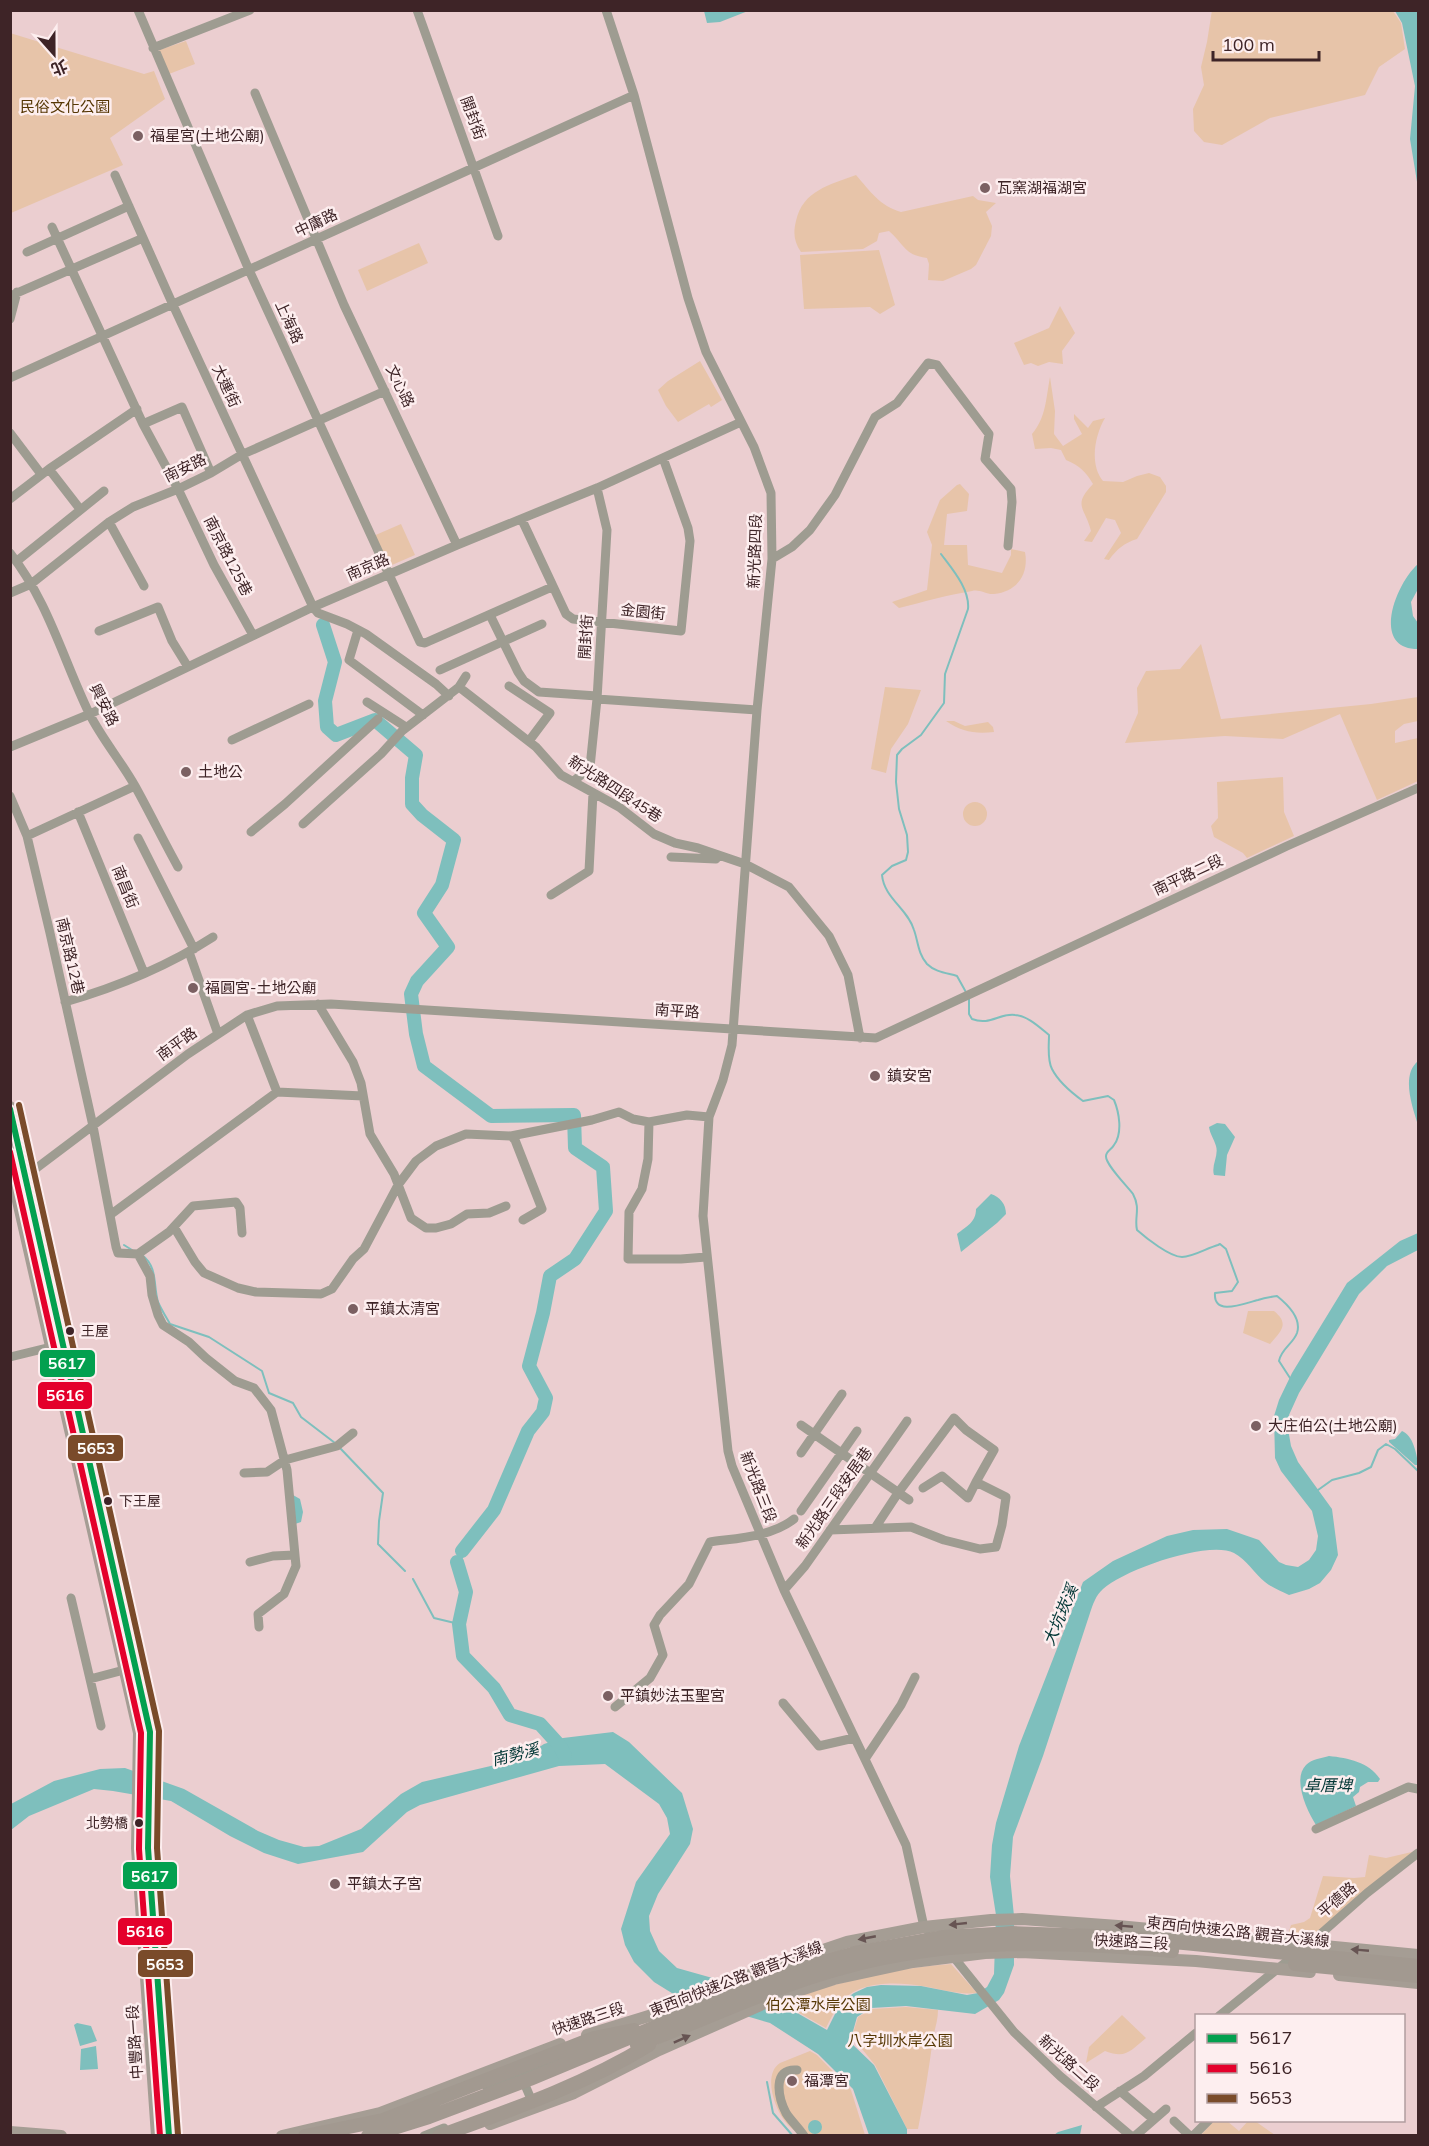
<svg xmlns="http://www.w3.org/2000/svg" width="1429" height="2146" font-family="Mulish,'Noto Sans TC',sans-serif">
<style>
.green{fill:#e7c4a9}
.water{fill:#7ebfbd}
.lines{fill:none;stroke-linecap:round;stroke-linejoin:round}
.stream{stroke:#7ebfbd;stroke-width:2}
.river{stroke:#7ebfbd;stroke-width:14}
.minor{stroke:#9e9c91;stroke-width:9}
.major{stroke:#a59d94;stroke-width:12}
.highway{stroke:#a29990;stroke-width:14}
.bus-1-casing{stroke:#fdeeef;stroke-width:10}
.bus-2-casing{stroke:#fdeeef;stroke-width:10}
.bus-3-casing{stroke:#fdeeef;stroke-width:10}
.bus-1{stroke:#03a04f;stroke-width:6}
.bus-2{stroke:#e4002b;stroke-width:6}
.bus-3{stroke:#7a4b2a;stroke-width:6}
.oneway{fill:#675453}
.poi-dot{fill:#7b6062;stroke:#fdeeef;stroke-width:2}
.bus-dot{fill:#3e2427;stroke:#fdeeef;stroke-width:2}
.labels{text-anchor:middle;stroke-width:5;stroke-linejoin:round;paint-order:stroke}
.bus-label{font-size:14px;fill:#3e2427;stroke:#fdeeef;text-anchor:start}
.park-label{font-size:15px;fill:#563704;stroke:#fdeeef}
.street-label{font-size:15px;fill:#3e2427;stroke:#fdeeef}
.poi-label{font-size:15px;fill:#3e2427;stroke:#fdeeef;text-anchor:start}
.water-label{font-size:16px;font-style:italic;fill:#023635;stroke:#fdeeef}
.line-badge{stroke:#fdeeef;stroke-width:2}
.badge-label{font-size:16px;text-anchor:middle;font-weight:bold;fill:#fff}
</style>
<rect width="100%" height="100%" fill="#ebced0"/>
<path class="green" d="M1212,10L1393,11L1401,23L1405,49L1379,67L1365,95L1270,118L1222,145L1204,142L1194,131L1193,109L1204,85L1201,67L1207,42Z
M10,33L144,74L154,71L165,99L110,138L123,165L11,213Z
M186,41L195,64L169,74L159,50Z
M856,175C870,191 880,206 901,212L973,196L978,200L996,203L986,212L992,226L991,236L976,265L971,269L943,281L928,280L929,264L927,258C904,255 905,245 889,231L879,233L877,241L863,249L801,252C794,242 793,233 796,221C803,190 830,185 856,175Z
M419,243L428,263L367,291L358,270Z
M879,250L895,305L880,314L870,307L804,309L800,255Z
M1060,306L1075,333L1062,351L1063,364L1049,362L1038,366L1031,363L1024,365L1014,343L1049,328Z
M700,361L722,400L711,407L709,404L678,422L666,406L658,390L668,381Z
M1050,377L1055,411L1054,434L1063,446L1082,434L1074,419V414L1088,428L1093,421L1105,418C1095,435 1089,464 1103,481L1123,482L1137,476L1149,473L1160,477L1166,486V492L1137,539C1124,543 1117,549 1109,560L1104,559L1121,533L1115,520L1106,518L1092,542L1084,541L1091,531C1085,507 1072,506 1093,484C1086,472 1080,466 1066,460L1061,450L1051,448L1035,449L1032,434C1046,418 1046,398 1050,377Z
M960,484L969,494L967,511L947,514L944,545H967L968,565L1002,573L1011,555V549L1025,552C1029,574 1018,591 994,594C987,595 980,589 972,591C947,595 923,602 899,608L892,602L927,590L932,545L927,532L940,500L957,485Z
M401,524L415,555L385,568L371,537Z
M1201,644L1221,719L1371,704L1418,697V721L1404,724L1395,731V743L1418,738V781L1377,800L1340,714L1283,739L1225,736L1125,743L1138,713L1137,688L1146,671L1180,669Z
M885,687L921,690L908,724L891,749L886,773L871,769Z
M946,721H954L965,726L988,722L993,727L994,732C975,734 962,732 946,721Z
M1283,777L1284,812L1294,836L1247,858L1243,853L1214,837L1211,826L1218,818L1217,782Z
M963 814a12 12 0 1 1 24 0a12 12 0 1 1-24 0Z
M1248,1311H1274C1290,1324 1281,1331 1270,1344L1243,1333Z
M1416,1851L1312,1937H1287L1291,1925L1304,1922L1310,1918L1323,1876L1354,1878L1365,1877L1369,1855L1386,1858Z
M951,1964L977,1993C958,1995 941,1989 922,1986C897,1982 857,1980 840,2004C834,2011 830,2020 826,2028L778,2001C835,1984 891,1968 951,1964Z
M906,2007L938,2010C938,2020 935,2028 933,2038C929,2069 924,2099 918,2129H907L875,2065L862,2049L853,2033L858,2017L872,2009Z
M1122,2015L1146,2038C1130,2051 1126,2059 1105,2051L1086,2063L1089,2047Z
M810,2051L817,2055L851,2090L865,2135H802C795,2132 789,2127 784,2120C774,2107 763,2074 780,2063Z
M1215,2120L1227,2121L1239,2131L1248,2121H1255L1275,2135L1200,2136Z"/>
<path class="water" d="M704,11V10L748,11L720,22L707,23Z
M1395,11H1418V188L1410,139L1415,86L1402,23Z
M1418,564V589L1411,602L1413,616L1418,623V649C1370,649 1396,583 1418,564Z
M1418,1061V1125C1412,1106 1401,1075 1418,1061Z
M1217,1123L1225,1124L1235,1137L1227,1155L1225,1176L1214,1175C1211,1165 1219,1156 1216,1146C1214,1139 1210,1134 1209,1127Z
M991,1194C1000,1197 1006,1204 1006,1214L997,1223L961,1252L957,1234C967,1226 976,1222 976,1209Z
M1418,1233V1250L1387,1266L1359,1294L1299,1393L1289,1415L1288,1429L1291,1446L1298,1462L1332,1509L1338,1555L1331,1570L1320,1583L1309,1589L1289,1595C1281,1591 1271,1587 1265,1582C1255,1574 1246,1559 1234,1553C1208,1540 1124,1570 1103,1589C1096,1595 1093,1604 1090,1613L1043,1756L1013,1837L1010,1876L1014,1916V1965L1004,1993L999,2000L975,2014L906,2006L871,2008L857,2017L850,2042L874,2065L907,2129V2135H869L853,2089L818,2054L770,2023L675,1995L654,1982L634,1962L625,1945L621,1929L636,1882L670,1834L667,1818L659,1804L605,1764L559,1766L420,1805L407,1812L363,1852L298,1864L264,1853L230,1836L171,1801L113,1791L94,1789L29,1816L11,1830V1804L54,1781L100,1769L125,1768L184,1789L258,1831L279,1840L304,1847L319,1846L361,1829L401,1794L422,1782L521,1759L544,1744L563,1738L613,1732L629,1742L682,1793L693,1829L690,1844L658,1894L649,1916L650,1931L659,1951L677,1968L716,1979L785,2006L827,2030L841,2002L854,1993L867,1987L881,1985L921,1986L967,1995L978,1993L987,1987L994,1974L996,1915L990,1877L992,1845L996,1823L1019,1746L1083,1582L1113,1561L1167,1536L1193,1530L1227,1529L1259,1540L1279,1562L1286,1565L1298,1567L1309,1560L1316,1550L1318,1536L1312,1511L1281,1471L1275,1458L1274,1416L1279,1400L1292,1373L1347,1283L1400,1241Z
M1402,1431C1413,1435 1417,1454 1418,1465H1415L1389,1442V1440L1395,1439Z
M293,1495L300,1499L303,1512L301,1522L295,1524Z
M1329,1756C1348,1758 1369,1762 1380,1779L1378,1782H1368L1360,1787L1359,1792L1353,1797L1356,1806L1316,1825C1307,1811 1292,1779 1306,1765C1312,1759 1322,1758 1329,1756Z
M77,2023L91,2026L97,2041L80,2046L74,2025Z
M96,2046L98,2069L80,2070L81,2049Z
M808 2127a7 7 0 1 1 14 0a7 7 0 1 1-14 0Z
M1082,2125L1080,2135H1054L1058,2132Z"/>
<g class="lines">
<path class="stream" d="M941,554C952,569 970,589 968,609L945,674L944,703L921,735L902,749L897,755L896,782L899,809L907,835L908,852L906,860L892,866L882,875C884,898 908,909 914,930C918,941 918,954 927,964C935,972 947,973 957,976L967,994
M969,999V1014L972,1019C990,1026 999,1013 1015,1015C1028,1016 1039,1027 1049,1035C1049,1045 1047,1060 1052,1069C1058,1081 1072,1093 1083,1101L1108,1096L1114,1100C1119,1112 1123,1133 1114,1145C1112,1149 1106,1151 1106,1156C1105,1164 1127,1186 1133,1194C1141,1209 1134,1217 1137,1230C1146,1238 1170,1257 1182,1257C1193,1257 1207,1248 1218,1245L1220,1244L1226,1249L1238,1282L1232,1291L1215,1293C1213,1317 1245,1303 1258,1300C1264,1298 1270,1297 1277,1296C1287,1304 1302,1318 1297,1333C1293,1344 1281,1349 1279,1361L1290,1378
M124,1245L132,1250
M142,1255C158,1267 153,1285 158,1302C161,1309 166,1317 170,1324L209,1337L262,1371L269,1393L293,1403L301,1417L335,1443
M339,1447L383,1493L379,1521L378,1544L405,1571
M1318,1490L1332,1480L1359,1473L1371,1467L1378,1450L1386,1444L1395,1449L1418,1471
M413,1579L434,1618L459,1624
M767,2082L773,2113L793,2136"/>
<path class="river" d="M323,625L335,662L325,701L327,727L336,735L375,720L416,755L412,778V804L422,815L454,840L442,885L424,913L448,947L417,981L411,994L416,1034L424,1066L491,1116L574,1115L575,1148L603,1167L606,1211L575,1259L550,1276L543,1313L529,1366L546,1398L543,1412L528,1431L494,1510L462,1551
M457,1562L466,1592L459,1624L463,1656L494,1688L510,1715L540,1724L560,1746L565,1756"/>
<path class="minor" d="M138,10L249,270L420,642L425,643L552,587
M417,10L498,236
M606,10L634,95L688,298L706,352L754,447L771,493L772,559L757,710L732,1045L723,1080L709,1117L703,1216L728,1451L732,1466L784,1590L906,1845L924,1927L927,1930
M153,48L250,10
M255,93L344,305L457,545
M115,175L173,305L313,607L318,613L347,624L366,634L436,684L449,696
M52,227L143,424L178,489L214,565L253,635
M27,252L129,206
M10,296L143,238
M10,319L17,292
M10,378L634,95
M143,424L182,407L211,473
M10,433L41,474
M49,469L80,509
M10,499L49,469L137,409
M522,520L566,614L573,619L681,631L690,541L688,528L663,458
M109,522L144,586
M10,553C48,601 63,659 89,713C102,739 121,761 135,786C150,813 163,840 178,867
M772,559L792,547L810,530L835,495L875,417L897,403L928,363L937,365L989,434L985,459L1011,489L1012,502L1008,546
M17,561L104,491
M10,593L31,584L109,522L133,507L178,489L211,473L241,455L385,391
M490,615L518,672L524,681L539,692L597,696
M358,630L349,660L423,715
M99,631L158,607L172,641L188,667
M440,670L542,624
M509,686L550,713L529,741
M459,687L536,747L561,775L619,807L654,834L675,843L698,848L745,864L789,887L829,936L848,975L860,1038
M597,699L757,710
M367,702L406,727
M232,740L309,704
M10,747L90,714L313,607L457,545L597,488L741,422
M574,781L590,767L597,699L607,530L597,488
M10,796L27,836L50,933L93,1126L116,1247L118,1253L138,1254
M78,812L144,973
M303,824L381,754L402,731L459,687L466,676
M251,832L285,804L378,719
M27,836L135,786
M138,838L194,949
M671,857L716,859
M551,895L589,871L593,793
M189,952L218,1034
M65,1002C117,987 168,966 213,937
M318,1004L353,1062L361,1083L370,1134L394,1174L411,1218L426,1228H436L451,1224L467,1214L489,1213L506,1206
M247,1015L277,1092L363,1096
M649,1122L648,1159L642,1189L629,1212L628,1259H681L706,1257
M511,1136L592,1120L619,1112L633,1119L649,1122L687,1115L709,1117
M22,1179L188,1054L247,1015L277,1006L331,1004L876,1038L1287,846L1418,788
M110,1215L277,1092
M174,1227L195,1262L204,1273L238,1288L256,1292L321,1294L332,1289L353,1259L364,1249L398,1185L416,1161L436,1146L466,1134L511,1136L515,1140L542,1209L523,1220
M138,1254L150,1276L152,1295L158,1315L163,1325L189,1342L206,1358L235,1381L254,1388L271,1410L287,1470L296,1566L284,1594L258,1614L259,1627
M138,1254L169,1232L193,1206L236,1202L240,1208L242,1233
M10,1357L51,1347
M801,1425L909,1500
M801,1453L842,1394
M244,1473L267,1472L285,1460L337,1446L353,1433
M801,1511L857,1431
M875,1528L898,1493L954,1418L966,1430L994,1450L976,1482
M830,1530L911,1527L944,1540L980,1549L996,1547L1002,1525L1006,1497L976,1482L968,1498L942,1476L923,1488
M250,1562L273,1556L295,1555
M784,1590L805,1566L907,1421
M71,1598L101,1726
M90,1679L124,1670
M783,1703L819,1746L854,1738
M615,1707L650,1678L663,1655L654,1625L660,1615L689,1584L710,1542C737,1538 771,1537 794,1519
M865,1759L901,1705L915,1677
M1316,1829L1408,1787L1418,1789
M1307,1946L1367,1893L1418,1853
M952,1955L1014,2032L1060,2076L1131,2136
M1219,2016L1296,1954
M797,2070C772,2068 778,2097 786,2113C791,2121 799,2128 804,2136
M522,2078L534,2106
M487,2087L569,2055
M1120,2091L1152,2118
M1096,2107L1144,2076L1196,2033
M1174,2121L1190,2136
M424,2136L444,2128
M1135,2136L1166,2109
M1193,2136L1209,2120"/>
<path class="major" d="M10,1107L54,1310L150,1732L148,1848L169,2136
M10,1166L139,1733L137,1848L157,2136
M1339,1975L1418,1983
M587,2035L652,2015L752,1974L847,1942L924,1927L991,1920L1022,1919L1118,1926L1418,1955
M490,2124L574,2093L659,2050L776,1998L834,1979L913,1962L985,1953L1021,1952L1196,1961L1310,1972
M10,2132L61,2136
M282,2136L380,2113L560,2044"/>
<path class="highway" d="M1295,1964L1418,1976
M637,2045C707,2019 774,1986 846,1967C953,1938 1063,1941 1172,1951
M305,2136L383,2120L594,2038L634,2030
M368,2136L429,2117L530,2079L720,2000L801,1969L855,1953L944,1937L1012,1933L1123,1937L1418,1966
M439,2136C511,2110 584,2085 649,2045"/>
<g class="bus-1-casing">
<path id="bus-1" d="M10,1109L150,1732L148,1848L169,2136"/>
</g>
<g class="bus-2-casing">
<path id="bus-2" d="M10,1152L141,1733L139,1849L160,2136"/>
</g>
<g class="bus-3-casing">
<path id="bus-3" d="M19,1105L159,1731L157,1848L178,2135"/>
</g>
<use href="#bus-1" class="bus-1"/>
<use href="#bus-2" class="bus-2"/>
<use href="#bus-3" class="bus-3"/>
</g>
<defs><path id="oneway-solid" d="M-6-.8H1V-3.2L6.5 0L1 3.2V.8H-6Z" transform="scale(1.5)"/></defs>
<g class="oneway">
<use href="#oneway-solid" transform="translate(958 1924) rotate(174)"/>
<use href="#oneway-solid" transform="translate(1124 1926) rotate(-175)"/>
<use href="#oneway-solid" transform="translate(867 1938) rotate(169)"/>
<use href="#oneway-solid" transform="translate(1360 1950) rotate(-175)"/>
<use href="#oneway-solid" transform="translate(682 2039) rotate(-24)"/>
</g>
<g class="poi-dot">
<circle cx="138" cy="136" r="6"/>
<circle cx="985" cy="188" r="6"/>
<circle cx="186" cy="772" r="6"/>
<circle cx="193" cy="988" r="6"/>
<circle cx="875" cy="1076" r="6"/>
<circle cx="353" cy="1309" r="6"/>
<circle cx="1256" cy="1426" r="6"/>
<circle cx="608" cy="1696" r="6"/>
<circle cx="335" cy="1884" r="6"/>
<circle cx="792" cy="2081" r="6"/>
</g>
<g class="bus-dot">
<circle cx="70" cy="1331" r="5"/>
<circle cx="108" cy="1501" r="5"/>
<circle cx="139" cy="1823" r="5"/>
</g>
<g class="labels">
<g class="bus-label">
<text x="81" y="1336">王屋</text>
<text x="119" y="1506">下王屋</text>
<text x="128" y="1828" text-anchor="end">北勢橋</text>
</g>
<g class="park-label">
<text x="65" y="112">民俗文化公園</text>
<text x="818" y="2010">伯公潭水岸公園</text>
<text x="900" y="2046">八字圳水岸公園</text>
</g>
<g class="street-label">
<text transform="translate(473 118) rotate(70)" y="5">開封街</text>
<text transform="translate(316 223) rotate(-25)" y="5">中庸路</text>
<text transform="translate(289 322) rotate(65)" y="5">上海路</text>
<text transform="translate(226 386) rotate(65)" y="5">大連街</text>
<text transform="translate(400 386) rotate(64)" y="5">文心路</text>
<text transform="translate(185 468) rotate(-26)" y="5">南安路</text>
<text transform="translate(755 551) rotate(-88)" y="5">新光路四段</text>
<text transform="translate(228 556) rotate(63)" y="5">南京路125巷</text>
<text transform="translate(368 567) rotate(-23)" y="5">南京路</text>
<text transform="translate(643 612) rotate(6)" y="5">金園街</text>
<text transform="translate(586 637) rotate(-86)" y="5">開封街</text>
<text transform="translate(104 705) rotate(63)" y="5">興安路</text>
<text transform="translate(615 789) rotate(33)" y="5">新光路四段45巷</text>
<text transform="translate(1188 875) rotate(-25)" y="5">南平路二段</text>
<text transform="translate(125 887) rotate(68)" y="5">南昌街</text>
<text transform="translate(70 956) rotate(77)" y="5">南京路12巷</text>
<text transform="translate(677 1011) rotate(4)" y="5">南平路</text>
<text transform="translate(177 1044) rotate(-36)" y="5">南平路</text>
<text transform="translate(758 1487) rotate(69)" y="5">新光路三段</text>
<text transform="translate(834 1498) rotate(-55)" y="5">新光路三段安居巷</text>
<text transform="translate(1337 1900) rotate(-41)" y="5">平德路</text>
<text transform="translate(1238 1932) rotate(6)" y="5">東西向快速公路 觀音大溪線</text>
<text transform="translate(1131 1942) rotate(3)" y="5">快速路三段</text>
<text transform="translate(736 1979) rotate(-21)" y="5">東西向快速公路 觀音大溪線</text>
<text transform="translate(588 2019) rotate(-18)" y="5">快速路三段</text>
<text transform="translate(135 2042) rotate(-94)" y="5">中豐路一段</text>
<text transform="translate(1069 2063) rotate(42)" y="5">新光路二段</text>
</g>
<g class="poi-label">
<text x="150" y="141">福星宮(土地公廟)</text>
<text x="997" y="193">瓦窯湖福湖宮</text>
<text x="198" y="777">土地公</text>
<text x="205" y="993">福圓宮-土地公廟</text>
<text x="887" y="1081">鎮安宮</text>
<text x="365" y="1314">平鎮太清宮</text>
<text x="1268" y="1431">大庄伯公(土地公廟)</text>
<text x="620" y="1701">平鎮妙法玉聖宮</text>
<text x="347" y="1889">平鎮太子宮</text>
<text x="804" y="2086">福潭宮</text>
</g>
<g class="water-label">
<text transform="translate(1060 1615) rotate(-67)" y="6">大坑崁溪</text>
<text transform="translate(515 1754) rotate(-14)" y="6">南勢溪</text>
<text x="1328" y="1791">卓厝埤</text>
</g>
</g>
<g class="line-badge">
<rect x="39" y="1349" width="57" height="29" rx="6" fill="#03a04f"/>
<rect x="37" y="1381" width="56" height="29" rx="6" fill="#e4002b"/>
<rect x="67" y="1434" width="57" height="28" rx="6" fill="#7a4b2a"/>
<rect x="122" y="1861" width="56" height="29" rx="6" fill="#03a04f"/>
<rect x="117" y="1917" width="56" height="29" rx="6" fill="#e4002b"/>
<rect x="137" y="1949" width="57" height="29" rx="6" fill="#7a4b2a"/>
</g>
<g class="badge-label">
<text x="67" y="1369">5617</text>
<text x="65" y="1401">5616</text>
<text x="96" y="1454">5653</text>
<text x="150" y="1882">5617</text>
<text x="145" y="1937">5616</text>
<text x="165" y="1970">5653</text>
</g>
<rect width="1429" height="2146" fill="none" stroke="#3e2427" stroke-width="24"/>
<rect x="1195" y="2014" width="210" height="108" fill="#fdeeef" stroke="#b19d9f" stroke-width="1.5"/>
<rect x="1207" y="2034" width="30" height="9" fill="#03a04f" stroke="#b19d9f" stroke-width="1.5"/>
<text x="1249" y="2044" font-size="18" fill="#3e2427">5617</text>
<rect x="1207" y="2064" width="30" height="9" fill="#e4002b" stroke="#b19d9f" stroke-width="1.5"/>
<text x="1249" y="2074" font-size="18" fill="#3e2427">5616</text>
<rect x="1207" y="2094" width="30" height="9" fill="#7a4b2a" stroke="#b19d9f" stroke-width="1.5"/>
<text x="1249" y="2104" font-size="18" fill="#3e2427">5653</text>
<g transform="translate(54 54) rotate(159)" stroke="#fdeeef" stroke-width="4.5" paint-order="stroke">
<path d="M0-4.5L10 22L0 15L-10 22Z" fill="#3e2427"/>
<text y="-9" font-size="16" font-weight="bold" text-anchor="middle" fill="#3e2427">北</text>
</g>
<path d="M1213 51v9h106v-9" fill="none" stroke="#3e2427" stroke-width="3"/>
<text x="1222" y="51" font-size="18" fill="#3e2427" stroke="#fdeeef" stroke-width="4.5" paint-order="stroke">100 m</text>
</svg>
